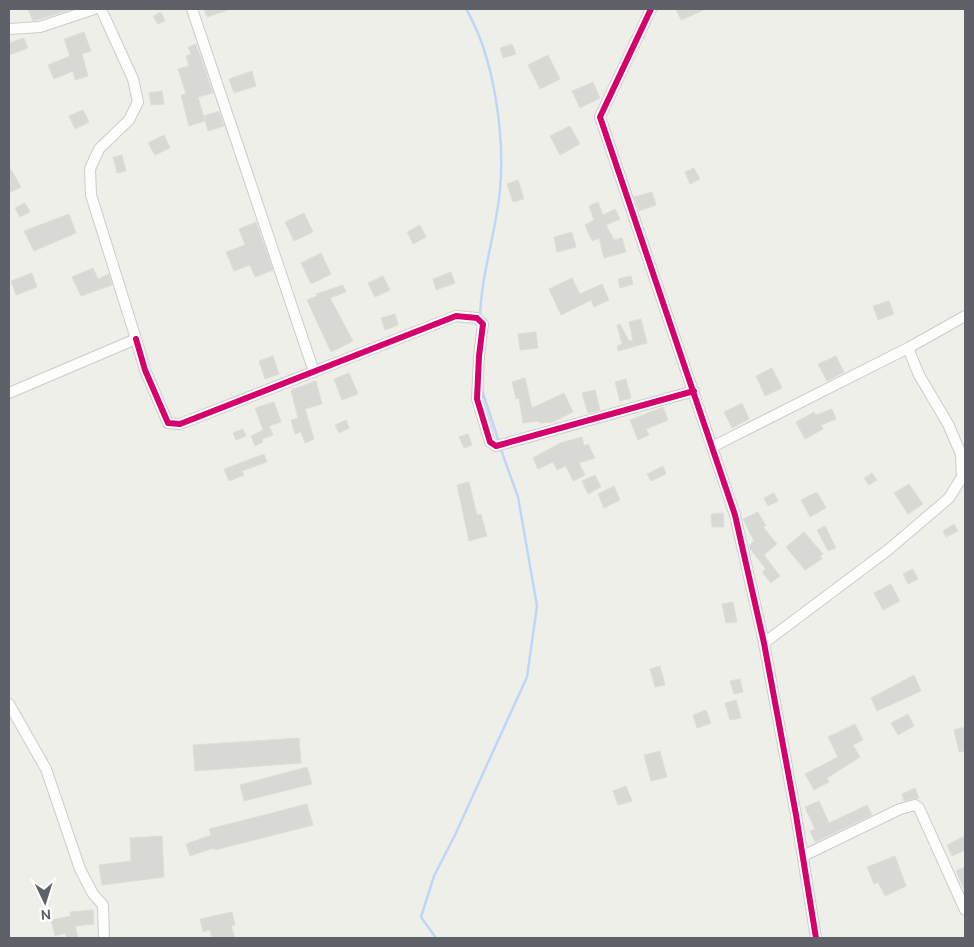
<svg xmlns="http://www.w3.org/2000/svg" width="974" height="947" font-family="Ubuntu,sans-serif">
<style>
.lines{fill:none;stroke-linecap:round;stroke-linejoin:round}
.stream{stroke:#bfd6f7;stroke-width:2.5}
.building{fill:#d8d8d5;stroke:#deded9}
.street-casing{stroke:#cccdcc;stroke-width:12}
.street{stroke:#fdfdfc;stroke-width:10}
.cycleway-casing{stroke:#fff;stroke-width:9}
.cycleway{stroke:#d6006c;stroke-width:6}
</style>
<rect width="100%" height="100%" fill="#efefea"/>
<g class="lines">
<path class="stream" d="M466,9C494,56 505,135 500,190C496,233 481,274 480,318
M482,390L499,442
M436,938L421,917L434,876L455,835L527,677L537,606L518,497L500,447"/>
</g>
<path class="building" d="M28,9H73L33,21Z
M204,9H228V10L207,17Z
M676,9H706L681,20Z
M161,12L165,21L158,24L153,16Z
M84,32L91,51L82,54L88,76L75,80L73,71L54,79L48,65L70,56L64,39Z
M24,38L28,48L9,55V43Z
M196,44L213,93L198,97L205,121L189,126L181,95L186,94L178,69L189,66L186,56L191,54L188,47Z
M512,44L516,54L503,58L500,48Z
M548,55L560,79L540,89L528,65Z
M252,71L256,86L234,93L229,79Z
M593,82L600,98L580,108L572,91Z
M162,91L164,104L151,105L149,93Z
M83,110L89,122L75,129L69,116Z
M219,111L224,126L208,131L204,116Z
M570,126L580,144L560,155L550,136Z
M164,135L170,148L155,155L148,143Z
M122,155L126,171L117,173L113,157Z
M9,166L21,187L9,193Z
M694,168L700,179L690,184L685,172Z
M518,180L524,199L513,202L507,184Z
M652,192L656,205L639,211L634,197Z
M598,202L603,215L615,209L620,219L606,225L614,240L622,238L626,252L604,258L599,238L592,241L585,225L594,220L589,206Z
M25,203L30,212L20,217L15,208Z
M304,213L313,232L294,241L285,222Z
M69,214L76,233L34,251L24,231Z
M256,222L273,270L255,277L250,265L234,271L226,252L245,245L239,229Z
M420,225L426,237L413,244L407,232Z
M572,232L576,247L557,252L554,237Z
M321,253L331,274L311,284L301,263Z
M93,268L98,279L109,274L112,285L81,296L72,277Z
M451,272L455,283L436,290L433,279Z
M32,273L37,287L16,295L11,281Z
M383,276L390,290L375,297L368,283Z
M631,276L633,284L620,288L618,279Z
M572,278L580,294L602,284L609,300L594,307L591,300L561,315L549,289Z
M343,285L346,292L330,298L353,341L331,352L307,300L317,296L316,294Z
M889,301L894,314L878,320L873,306Z
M395,314L398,325L385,330L381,318Z
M641,319L647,343L618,351L617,346L622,344L617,325L620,324L629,341L633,340L629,322Z
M536,332L538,348L520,350L518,334Z
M273,356L279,374L265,379L259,361Z
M836,356L844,372L827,381L818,364Z
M772,368L782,388L765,396L756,376Z
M349,373L358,394L342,400L334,379Z
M525,378L532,408L564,393L573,412L553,422L540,423L539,421L523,423L519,398L516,399L512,382Z
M626,379L631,398L620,401L615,382Z
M316,381L322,404L305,409L314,439L305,443L301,432L295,434L291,420L298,418L291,390Z
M595,390L600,410L588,413L582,393Z
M274,402L281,422L269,426L273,435L262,439L263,442L255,446L251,436L263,430L255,408Z
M742,403L749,419L732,428L724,412Z
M663,407L668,420L646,429L649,435L638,440L630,420Z
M832,409L836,419L821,425L823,429L805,439L796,422L814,412L816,415Z
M346,420L349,428L339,433L335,425Z
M243,429L246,436L236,440L233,433Z
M468,434L472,445L464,448L459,437Z
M582,437L584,446L588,444L595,458L579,463L585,475L573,481L566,466L557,470L553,462L538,469L533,458L560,443Z
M264,454L267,462L242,471L244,475L229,481L224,469Z
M663,466L666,474L651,481L647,474Z
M872,473L877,480L869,485L864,478Z
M595,475L601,487L588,494L582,481Z
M469,482L477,515L481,514L487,536L469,541L457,485Z
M909,484L923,504L908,514L894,493Z
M614,486L620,500L604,508L598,494Z
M817,492L826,508L810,517L801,500Z
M774,493L778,501L768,506L764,498Z
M758,512L766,526L763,527L777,544L764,555L780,576L771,583L762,572L766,569L750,549L749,546L754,541L743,519Z
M723,513L724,527H712L711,514Z
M954,524L958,531L946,537L943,531Z
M825,526L836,548L828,551L817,530Z
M804,532L823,554L820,556L822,559L805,570L786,547Z
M913,569L918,579L908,584L903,574Z
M891,584L900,601L883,610L874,593Z
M733,602L737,622L726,623L722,604Z
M660,666L665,685L655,687L650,669Z
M914,675L921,691L877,711L871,698Z
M740,679L743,692L734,694L730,681Z
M736,700L741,718L730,720L725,703Z
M706,710L711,723L697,728L693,715Z
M908,714L914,726L898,735L891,723Z
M855,724L863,740L853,745L860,757L827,778L829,782L814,790L805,774L838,757L828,737Z
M965,727V751L959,752L954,730Z
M299,738L301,763L195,771L193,745Z
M660,751L667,777L651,781L644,755Z
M307,767L312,784L244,801L240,785Z
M626,786L632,801L618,805L613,791Z
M915,788L919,798L904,801L902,794Z
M819,801L829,823L867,805L872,815L815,842L810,831L815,829L805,807Z
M307,804L313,825L215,850L214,848L190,856L186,844L211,835L209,829Z
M162,836L164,877L102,885L99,865L131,861L130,838Z
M965,836V850L952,856L947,845Z
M895,856L906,886L885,896L878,882L874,884L867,867Z
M965,867V891L956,871Z
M93,910L94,924L75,926L78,938H67L65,933L55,936L51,920L71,916L70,912Z
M232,912L235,925L231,926L235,938H212L210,930L203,932L200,919Z"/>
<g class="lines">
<g class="street-casing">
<path id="street" d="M192,9L314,372
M651,9L600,117L735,515L764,643L796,815L816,938
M9,29L40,27L94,9
M136,339L145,370L168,423L180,424L456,316L477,318L483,324L479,356L477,399L490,442L496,446L694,391
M9,393L136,339L91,195L90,169L99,149L129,120L138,102L133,79L101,9
M712,447L908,348L965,316
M764,643L888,550L949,498L962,477L961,454L948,424L919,375L908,348
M9,704L46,769L80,869L93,894L103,905L104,938
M803,856L900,809L915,805L919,808L965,910"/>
</g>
<use href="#street" class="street"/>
<g class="cycleway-casing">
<path id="cycleway" d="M651,9L600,117L735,515L764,643L796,815L816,938
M136,339L145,370L168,423L180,424L456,316L477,318L483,324L479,356L477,399L490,442L496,446L694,391"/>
</g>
<use href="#cycleway" class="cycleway"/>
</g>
<rect width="974" height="947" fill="none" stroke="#5f6168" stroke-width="20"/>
<g transform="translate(45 902) rotate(176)" stroke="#ffffff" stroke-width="4" paint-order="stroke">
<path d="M0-4L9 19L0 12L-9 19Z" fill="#5f6168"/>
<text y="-8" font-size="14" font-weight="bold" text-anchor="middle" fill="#5f6168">N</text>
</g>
</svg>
